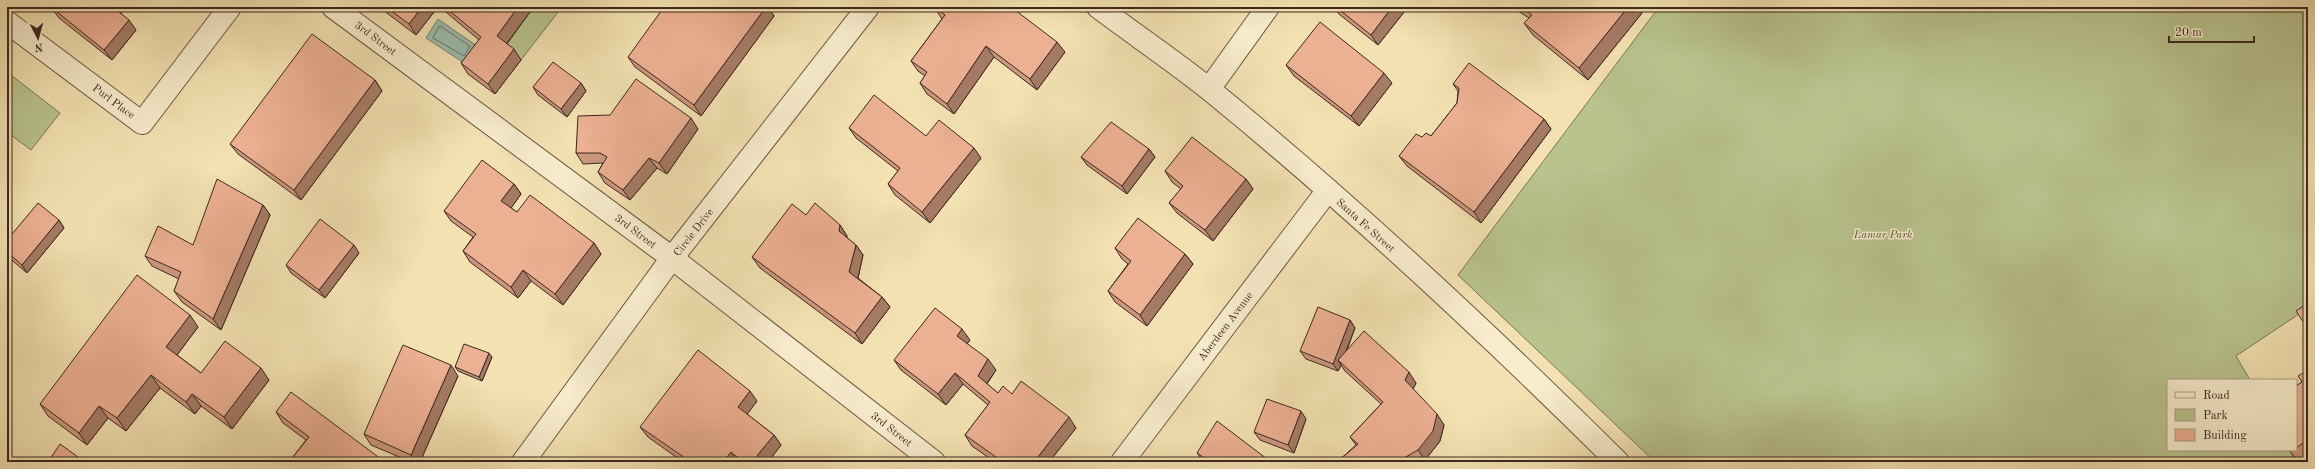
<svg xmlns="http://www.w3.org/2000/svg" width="2315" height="469" font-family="'Old Standard TT',serif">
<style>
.green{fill:#b8c38e;stroke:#7a7658}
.water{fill:#9bbdad;stroke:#758175}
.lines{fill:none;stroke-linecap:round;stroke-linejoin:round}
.shore{stroke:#6c7267;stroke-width:1}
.minor-casing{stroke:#6a5645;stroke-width:24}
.tertiary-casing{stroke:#6a5645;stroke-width:24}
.minor{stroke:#f7eccc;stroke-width:22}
.tertiary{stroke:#f7eccc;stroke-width:22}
.wall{fill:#cb977e;stroke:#3c2821}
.shaded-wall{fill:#a57b66;stroke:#3c2821}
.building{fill:#ecb092;stroke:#3c2821}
.labels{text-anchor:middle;stroke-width:3;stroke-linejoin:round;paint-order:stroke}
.street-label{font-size:11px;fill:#3c2821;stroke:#f7eccc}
.park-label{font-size:11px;font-style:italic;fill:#5b4f3c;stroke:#f7eccc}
</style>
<rect width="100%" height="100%" fill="#f3e1b1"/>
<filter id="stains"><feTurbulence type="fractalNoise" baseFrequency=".005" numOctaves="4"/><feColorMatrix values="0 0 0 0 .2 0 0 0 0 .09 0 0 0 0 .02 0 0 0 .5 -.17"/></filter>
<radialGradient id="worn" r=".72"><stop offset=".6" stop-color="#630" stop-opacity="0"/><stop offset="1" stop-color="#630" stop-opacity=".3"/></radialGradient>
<path class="green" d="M524,7H562L521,60L504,47L530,12Z
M1659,7H2308V308L2236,356L2250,380H2168V450H2290L2296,462H1655L1458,275Z
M7,72L60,113L31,150L7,132Z"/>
<path class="water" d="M438,19L477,46L464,63L426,38Z"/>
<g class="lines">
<path class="shore" d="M440,26L470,46L464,56L433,38Z"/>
<g class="minor-casing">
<path id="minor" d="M333,7L672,258L934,462
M7,22L142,123L230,7
M1209,89L1268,7
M523,462L672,258L868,7
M1122,462L1328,190"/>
</g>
<g class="tertiary-casing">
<path id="tertiary" d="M1098,7C1135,35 1174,61 1210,90C1351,205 1488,333 1618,462"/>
</g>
<use href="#minor" class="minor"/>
<use href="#tertiary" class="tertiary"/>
</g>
<path class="wall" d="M51,7H126L121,13L136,30L112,60L59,18Z
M379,7H438L416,35Z
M440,7H527L530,12L507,44L521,60L495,94L468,74L461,63L479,40Z
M699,7H768L774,16L701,116L635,67L628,57Z
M934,7L1065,52L1037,90L994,57L954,114L927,94L920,83L925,76L918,71L911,61L942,19Z
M1334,7H1408L1378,45L1339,14Z
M1515,7H1639L1642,13L1588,80L1533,35L1524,23L1529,18L1518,11Z
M1286,65L1392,83L1359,126L1294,76Z
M375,80L382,91L301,200L238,154L230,144Z
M581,83L586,91L567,117L538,95L533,87Z
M1453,84L1544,119L1551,129L1481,223L1407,166L1399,156L1422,137L1431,136L1457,103L1458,91Z
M849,128L981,158L930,223L895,195L888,184L898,171L856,138Z
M698,129L667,174L657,168L630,200L605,183L598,172L603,163L583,164L576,153Z
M1149,149L1155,157L1127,194L1087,165L1081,157Z
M1165,171L1246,179L1253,189L1213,241L1177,213L1169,203L1181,189L1172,182Z
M514,184L521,194L511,208L517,212L594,243L601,254L563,305L531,281L518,298L470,262L463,251L473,237L451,221L444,211Z
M263,205L270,215L221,330L182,302L174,291L179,279L152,266L145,256L193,245Z
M806,215L840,225L847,236V238L856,245L863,255L858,278L882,297L890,307L862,344L760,268L752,257Z
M59,220L64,228L27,273L7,256V240Z
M1115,248L1185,254L1193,264L1147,326L1115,302L1108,291L1128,264L1122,259Z
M359,253L325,298L291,273L286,265Z
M1350,320L1355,328L1347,350L1416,383L1413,389L1444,425L1440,441L1425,460L1423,462H1337L1356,445L1350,437L1381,404L1345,371L1341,365L1338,371L1306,359L1300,351Z
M198,327L177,355L201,373L269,380L232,429L201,406L195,414L160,388L126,431L108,418L87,445L48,416L40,404Z
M970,340L967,344L996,370L987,384L998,393L1012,394L1076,428L1049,462H995L972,446L965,435L988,405L963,384L946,405L901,370L894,360Z
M492,357L482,381L458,371L455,367Z
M2308,370V456L2298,462L2289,450H2296V386L2302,382Z
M458,376L420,462H411L371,445L364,434Z
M757,401L747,414L774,435L781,445L768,462H683L648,437L640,427Z
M276,412L385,462H297L293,457L306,440L283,423Z
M1306,419L1294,453L1260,440L1254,432Z
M1197,453L1271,462H1204Z"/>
<path class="shaded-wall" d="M112,7H126L118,16Z
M422,7H438L416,35L409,24Z
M518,7H527L530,12L504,47L497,36Z
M766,7H768L774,16L701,116L694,105Z
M1392,7H1408L1378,45L1371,35Z
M1628,7H1639L1642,13L1588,80L1579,68Z
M129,20L136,30L112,60L104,50Z
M1057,42L1065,52L1037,90L1030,79Z
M986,46L994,57L954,114L947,104Z
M514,49L521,60L495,94L488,84Z
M1384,73L1392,83L1359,126L1351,116Z
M375,80L382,91L301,200L294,190Z
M581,83L586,91L567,117L561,109Z
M691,118L698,129L667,174L659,163Z
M1544,119L1551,129L1481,223L1474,212Z
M974,148L981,158L930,223L922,212Z
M1149,149L1155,157L1127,194L1122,186Z
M649,158L657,168L630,200L623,190Z
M1246,179L1253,189L1213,241L1205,230Z
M514,184L521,194L509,211L501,201Z
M263,205L270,215L221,330L213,319Z
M59,220L64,228L27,273L22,265Z
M840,225L847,236L846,241L839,231Z
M594,243L601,254L563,305L555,294Z
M354,245L359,253L325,298L319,290Z
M856,245L863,255L857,282L849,272Z
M1185,254L1193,264L1147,326L1140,315Z
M523,270L531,281L518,298L511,287Z
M882,297L890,307L862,344L855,333Z
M190,315L198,327L174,359L166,347Z
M1350,320L1355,328L1341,364L1338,360L1341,365L1338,371L1333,364Z
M962,329L970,340L964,347L957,336Z
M489,353L492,357L482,381L479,377Z
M988,359L996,370L985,386L978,376Z
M451,365L458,376L420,462H416L411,455Z
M261,368L269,380L232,429L224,417Z
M1409,372L1416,383L1412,391L1405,380Z
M955,373L963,384L946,405L938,394Z
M151,375L160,388L126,431L117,418Z
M750,391L757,401L745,417L738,407Z
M192,394L201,406L195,414L186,402Z
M99,406L108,418L87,445L79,433Z
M1301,411L1306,419L1294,453L1288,445Z
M1437,414L1444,425L1440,441L1425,460L1418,450Z
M1069,417L1076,428L1049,462H1034Z
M774,435L781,445L768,462H752Z
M731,452L738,462H723Z"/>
<path class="building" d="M51,7H113L129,20L104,50Z
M386,7H422L409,24Z
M445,7H518L497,36L514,49L488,84L461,63L481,37Z
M664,7H766L694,105L628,57Z
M934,7H1011L1057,42L1030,79L986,46L947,104L920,83L927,72L911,61L945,15Z
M1336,7H1392L1371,35Z
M1521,7H1628L1579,68L1524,23L1532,15Z
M1320,22L1384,73L1351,116L1286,65Z
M312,34L375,80L294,190L230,144Z
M553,62L581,83L561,109L533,87Z
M1469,63L1544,119L1474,212L1399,156L1416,134L1422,137L1426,133L1431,136L1457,103L1459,88L1453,84Z
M636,79L691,118L659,163L649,158L623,190L598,172L607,157L600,153H576L578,116L610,115Z
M874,95L926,136L939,120L974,148L922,212L888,184L900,168L849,128Z
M1111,122L1149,149L1122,186L1081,157Z
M1192,137L1246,179L1205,230L1169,203L1183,186L1165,171Z
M482,160L514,184L501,201L517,212L530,195L594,243L555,294L523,270L511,287L463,251L476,234L444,211Z
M217,179L263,205L213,319L174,291L181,272L145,256L158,226L193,245Z
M38,203L59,220L22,265L7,252V240Z
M815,203L840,225L839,231L856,245L849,272L882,297L855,333L752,257L792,204L806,215Z
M1138,218L1185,254L1140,315L1108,291L1131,261L1115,248Z
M320,219L354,245L319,290L286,265Z
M137,275L190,315L166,347L201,373L225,341L261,368L224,417L192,394L186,402L151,375L117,418L99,406L79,433L40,404Z
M2308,303V329L2296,311Z
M1318,307L1350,320L1333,364L1300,351Z
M935,308L962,329L957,336L988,359L978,376L998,393L1003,386L1012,394L1021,381L1069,417L1034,462H1003L965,435L990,402L955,373L938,394L894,360Z
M1364,331L1409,372L1405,380L1437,414L1433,431L1418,450L1397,462H1337L1358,444L1350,437L1383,402L1338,360Z
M464,344L489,353L479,377L455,367Z
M403,345L451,365L411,455L364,434Z
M698,350L750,391L738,407L774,435L752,462H743L731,452L723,462H691L640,427Z
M2308,370V440L2296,448V386L2302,382L2298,376Z
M291,392L385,462H300L293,457L309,437L276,412Z
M1267,399L1301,411L1288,445L1254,432Z
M1217,421L1271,462H1210L1197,453Z
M60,444L85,462H48Z
M827,457L834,462H823Z"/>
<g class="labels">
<g class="street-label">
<text transform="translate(376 38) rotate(37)" y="4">3rd Street</text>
<text transform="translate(114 101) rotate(37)" y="4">Purl Place</text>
<text transform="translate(1366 225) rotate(42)" y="4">Santa Fe Street</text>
<text transform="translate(636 231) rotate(37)" y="4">3rd Street</text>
<text transform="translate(693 232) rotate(-52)" y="4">Circle Drive</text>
<text transform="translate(1225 326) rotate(-53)" y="4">Aberdeen Avenue</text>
<text transform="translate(892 429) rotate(38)" y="4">3rd Street</text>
</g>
<g class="park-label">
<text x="1883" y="238">Lamar Park</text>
</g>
</g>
<rect width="2315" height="469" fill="none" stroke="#f3e1b1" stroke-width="24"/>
<rect x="8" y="8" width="2299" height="453" fill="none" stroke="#3c2821" stroke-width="2"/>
<rect x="12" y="12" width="2291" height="445" fill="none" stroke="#3c2821"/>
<rect x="2167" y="379" width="130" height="72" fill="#f7eccc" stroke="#ac9e88"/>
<rect x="2175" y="392" width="20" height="6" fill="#f7eccc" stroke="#ac9e88"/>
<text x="2203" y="399" font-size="12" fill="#3c2821">Road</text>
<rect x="2175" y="409" width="20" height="12" fill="#b8c38e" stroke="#ac9e88"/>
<text x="2203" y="419" font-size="12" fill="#3c2821">Park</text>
<rect x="2175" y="429" width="20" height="12" fill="#ecb092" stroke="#ac9e88"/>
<text x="2203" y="439" font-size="12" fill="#3c2821">Building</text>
<g transform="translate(38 38) rotate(174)" stroke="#f7eccc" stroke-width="3" paint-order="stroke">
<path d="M0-3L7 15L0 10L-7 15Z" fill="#3c2821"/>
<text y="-6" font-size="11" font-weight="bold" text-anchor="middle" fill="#3c2821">N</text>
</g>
<path d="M2169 36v6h85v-6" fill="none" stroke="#3c2821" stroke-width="2"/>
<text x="2175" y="36" font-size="12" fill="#3c2821" stroke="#f7eccc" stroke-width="3" paint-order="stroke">20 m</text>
<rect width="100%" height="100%" filter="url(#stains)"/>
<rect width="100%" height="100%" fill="url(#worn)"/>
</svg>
